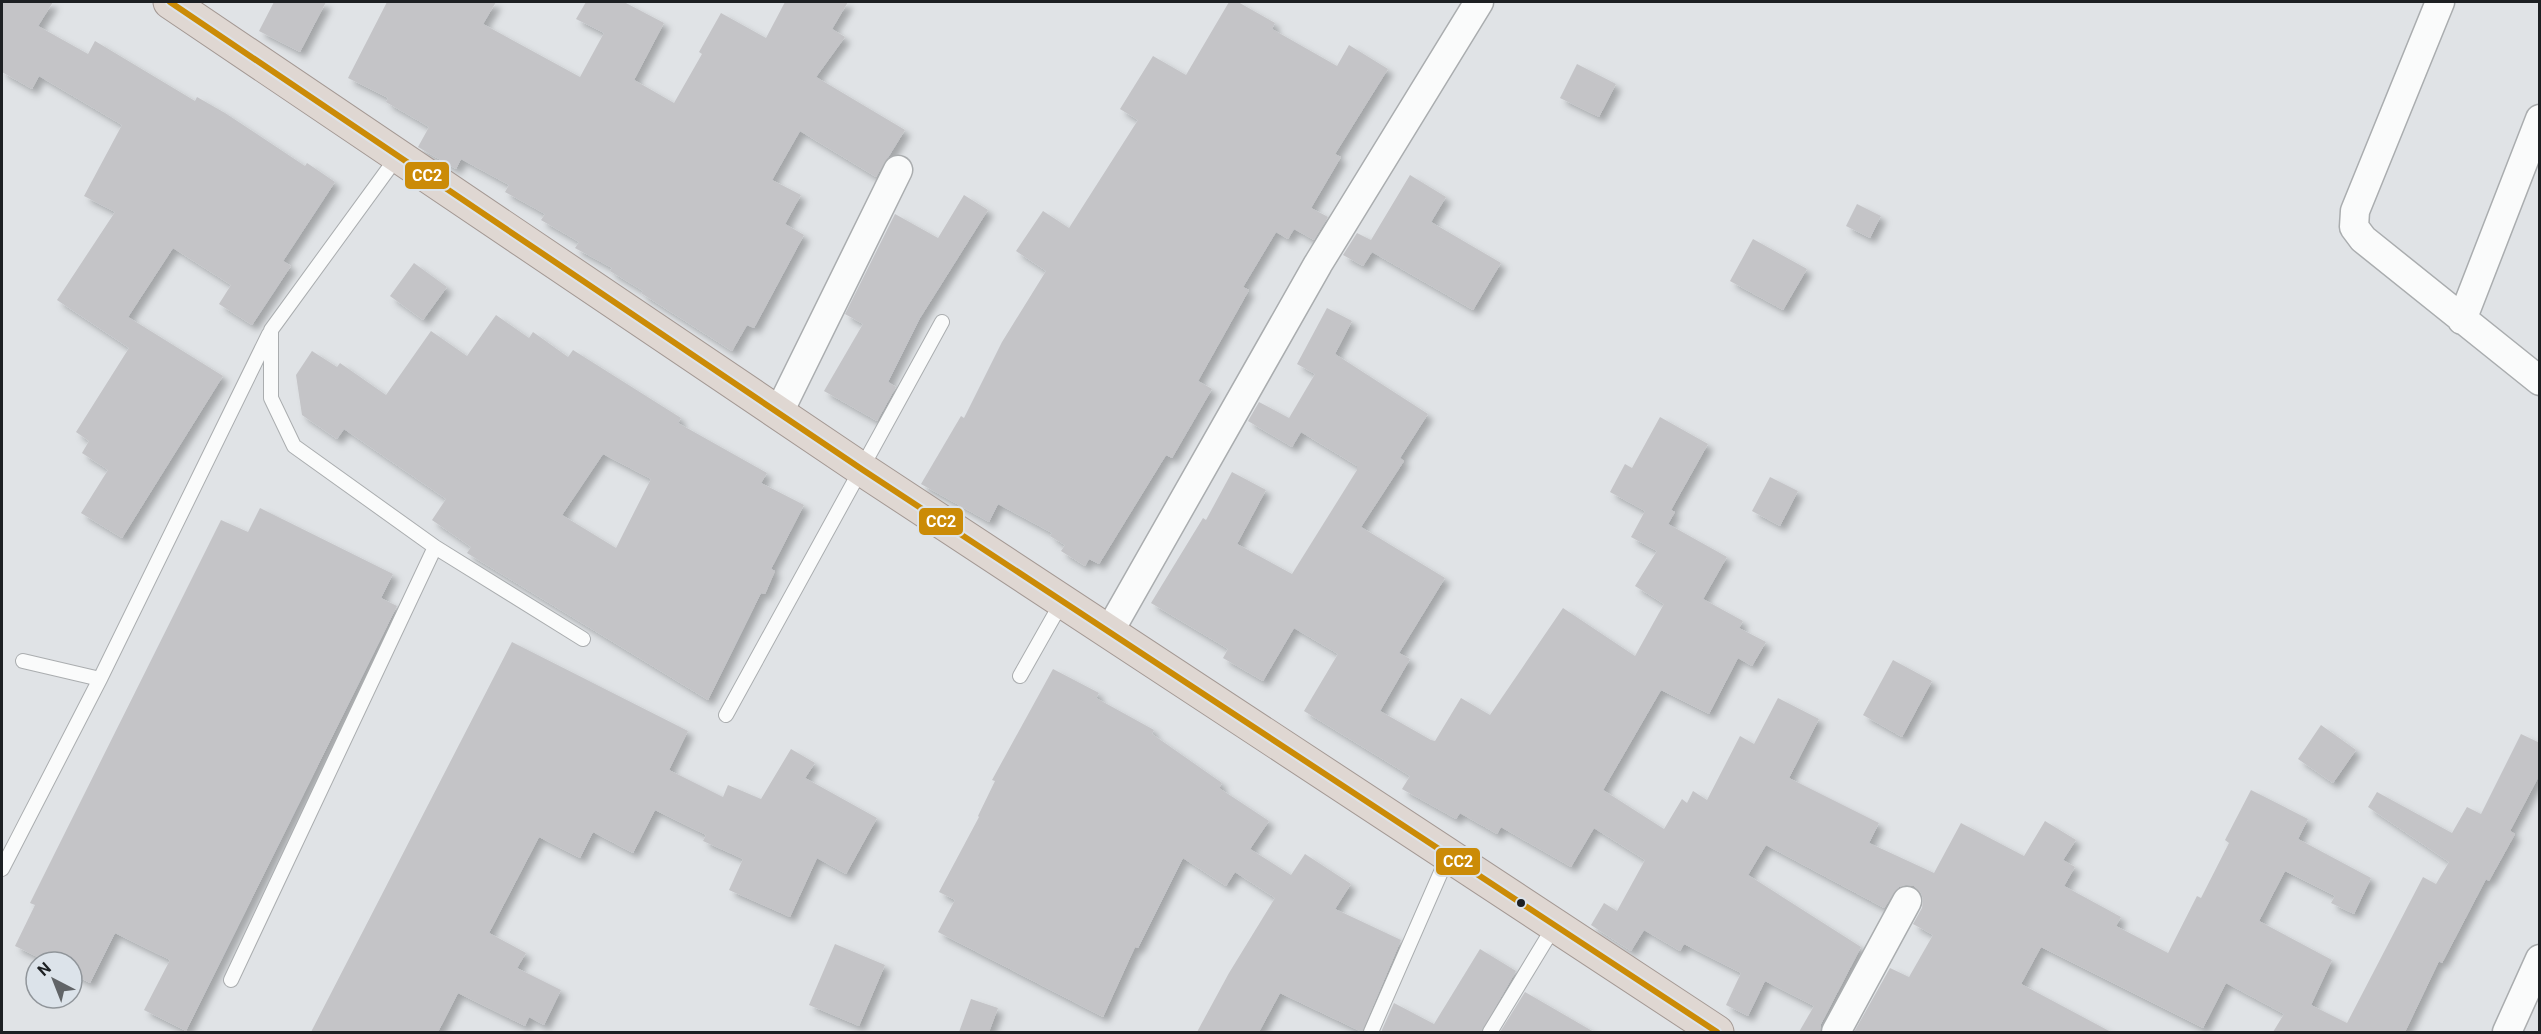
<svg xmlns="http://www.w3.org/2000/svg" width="2541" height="1034" font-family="Roboto,sans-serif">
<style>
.building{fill:#c4c4c7;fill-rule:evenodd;filter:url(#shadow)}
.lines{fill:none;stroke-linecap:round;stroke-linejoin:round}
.service-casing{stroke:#aaadaf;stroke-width:16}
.minor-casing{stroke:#aaadaf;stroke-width:31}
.trunk-casing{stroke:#a39893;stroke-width:35}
.service{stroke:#fafbfb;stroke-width:14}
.minor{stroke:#fafbfb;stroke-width:28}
.trunk{stroke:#dfd7d2;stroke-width:33}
.bus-1-casing{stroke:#dce3ea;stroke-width:10}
.bus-1{stroke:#cb8b07;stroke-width:6}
.bus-dot{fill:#1d2023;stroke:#dce3ea;stroke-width:2}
.line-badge{stroke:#dce3ea;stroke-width:2}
.badge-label{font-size:16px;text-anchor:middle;font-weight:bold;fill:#fff}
</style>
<defs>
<filter id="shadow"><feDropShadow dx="5.5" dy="5.5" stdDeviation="3" flood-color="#0004"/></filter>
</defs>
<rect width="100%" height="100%" fill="#e0e3e6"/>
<path class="building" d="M2,2H53L38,26L88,54L95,41L195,101L197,97L225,113L305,166L307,163L335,182L283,261L291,266L252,325L219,304L231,285L173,248L128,317L223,376L122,538L81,513L108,470L82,453L89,441L76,432L129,348L57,300L115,212L84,196L122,125L39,76L32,89L2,72Z
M274,2H326L300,52L259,31Z
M387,2H496L483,24L580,77L604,33L576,19L586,2H624L664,23L634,80L674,103L702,54L699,52L721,13L766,38L785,2H848L832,29L845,37L816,77L905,130L876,177L800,131L772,180L801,195L785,224L804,235L754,328L747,325L732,351L641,293L643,291L610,271L612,268L575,248L579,242L541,220L545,214L505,192L509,185L461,159L456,169L418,147L429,127L386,102L388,98L348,78Z
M1229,2H1238L1275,23L1272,29L1337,66L1349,45L1388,69L1335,154L1341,157L1311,208L1328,217L1314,240L1294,229L1288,239L1276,232L1243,287L1249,290L1198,381L1212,389L1172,458L1166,455L1099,564L1089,559L1085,566L1061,551L1065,545L1050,536L1052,533L998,504L989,522L921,484L961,416L964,418L1002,342L1046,271L1016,251L1043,211L1069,228L1138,120L1120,109L1153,56L1186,75Z
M1577,64L1616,84L1599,117L1560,98Z
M1410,175L1446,197L1431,222L1501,263L1473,310L1372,252L1363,266L1343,255L1357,233L1371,240Z
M964,195L988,210L920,318L888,382L896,387L877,421L824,391L863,324L845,314L895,214L938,238Z
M1857,204L1881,216L1870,238L1846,226Z
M1753,239L1807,269L1783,310L1730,281Z
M414,263L447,287L423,320L390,296Z
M1327,308L1352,321L1335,354L1428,414L1400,458L1404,461L1361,527L1445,578L1399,653L1410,659L1380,711L1431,740L1435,741L1461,698L1490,715L1563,608L1635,656L1664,604L1635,586L1657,551L1631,537L1645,511L1610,492L1625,464L1632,468L1660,417L1708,444L1671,510L1675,512L1668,524L1727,557L1703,599L1743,621L1739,628L1766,642L1752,666L1738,658L1709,714L1661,690L1603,790L1664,829L1682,799L1687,803L1693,791L1707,800L1740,736L1754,744L1778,698L1819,719L1789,778L1879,823L1869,843L1934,873L1961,823L2024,856L2045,821L2076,840L2063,860L2075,867L2064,886L2121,917L2116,926L2168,953L2197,896L2201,898L2229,843L2225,840L2251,790L2308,819L2298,839L2371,878L2354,914L2331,903L2335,896L2285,871L2259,921L2332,960L2311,1005L2347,1023L2423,877L2436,884L2449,862L2368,807L2377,792L2452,833L2467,807L2481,814L2521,734L2540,743V774L2510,831L2515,834L2489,881L2486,879L2442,963L2439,961L2405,1032H2273L2284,1014L2226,983L2203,1028L2041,947L2021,984L2111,1032H1854L1890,968L1909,977L1933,935L1913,924L1922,908L1923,900L1921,893L1914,886L1906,885L1899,887L1884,908L1766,845L1748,875L1861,947L1821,1024L1820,1032H1799L1814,1006L1765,981L1748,1016L1726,1005L1741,973L1684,944L1680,951L1644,930L1631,951L1591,925L1604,903L1617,911L1645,860L1594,828L1571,867L1501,827L1497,834L1460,813L1456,819L1402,789L1410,776L1304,711L1338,654L1294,628L1263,681L1223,658L1228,649L1151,603L1203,518L1206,520L1232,472L1266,490L1237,544L1292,574L1357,470V466L1301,432L1292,447L1248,421L1259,402L1289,418L1315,374L1297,364Z
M496,315L529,338L533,332L568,357L573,350L681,418L678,423L767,473L761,483L804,505L771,569L775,571L765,594L761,593L708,700L467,553L471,547L432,520L446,499L344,429L337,439L302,415L296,375L312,351L337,367L340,363L386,395L431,331L467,356ZM603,454L651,479L616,548L562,515Z
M1770,477L1798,491L1780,526L1752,511Z
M260,508L393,574L381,598L397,606L186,1031L144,1010L170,960L115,933L90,983L72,974V962H48L15,946L35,905L30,903L221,520L248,532Z
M512,642L688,731L669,770L723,797L728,785L761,799L791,749L815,763L805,778L877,818L846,874L817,858L790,917L729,890L743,859L703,841L706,835L655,810L633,853L593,832L580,858L539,837L489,933L526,953L517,968L561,990L544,1025L529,1017L525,1026L458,993L438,1032H311Z
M1893,660L1932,681L1902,737L1863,715Z
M1053,669L1099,693L1096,698L1154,730L1152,734L1222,783L1219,788L1269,821L1250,849L1291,875L1305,854L1351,884L1335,909L1401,940L1362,1032L1280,993L1259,1032H1197L1229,973L1275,898L1235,872L1226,886L1183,858L1138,948L1135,947L1103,1017L938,932L955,900L939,892L979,817L978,816L995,781L992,780Z
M2321,725L2356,750L2333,783L2298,759Z
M835,944L885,965L859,1026L809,1005Z
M1480,949L1516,971L1481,1032H1381L1394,1003L1434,1024Z
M1525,992L1594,1032H1500Z
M971,999L998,1008L989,1032H959Z"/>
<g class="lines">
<g class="service-casing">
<path id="service" d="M397,157L271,330V398L294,446L435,547L583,639
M23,661L100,679
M1020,676L1063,600
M726,715L942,322
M2,869L100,679L269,334
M231,980L435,547
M1371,1032L1448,856
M1490,1032L1555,925"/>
</g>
<g class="minor-casing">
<path id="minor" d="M2440,2L2355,211L2354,227L2363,239L2540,381
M2462,320L2540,119
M779,412L898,170
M1109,632L1318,264L1479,2
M1836,1032L1907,901
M2507,1032L2540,959"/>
</g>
<g class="trunk-casing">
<path id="trunk" d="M170,2L863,470L1717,1032"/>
</g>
<use href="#service" class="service"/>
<use href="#minor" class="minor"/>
<use href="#trunk" class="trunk"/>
<g class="bus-1-casing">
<path id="bus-1" d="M170,2L863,470L1717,1032"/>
</g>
<use href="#bus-1" class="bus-1"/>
</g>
<circle class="bus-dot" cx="1521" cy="903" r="5"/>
<g class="line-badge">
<rect x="404" y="161" width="46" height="29" rx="6" fill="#cb8b07"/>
<rect x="918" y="507" width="46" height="29" rx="6" fill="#cb8b07"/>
<rect x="1435" y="847" width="46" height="29" rx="6" fill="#cb8b07"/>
</g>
<g class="badge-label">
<text x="427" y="181">CC2</text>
<text x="941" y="527">CC2</text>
<text x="1458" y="867">CC2</text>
</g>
<rect width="2541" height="1034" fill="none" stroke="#1d2023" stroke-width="6"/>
<g transform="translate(54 980) rotate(318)"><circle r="28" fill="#dce3ea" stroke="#90959a" stroke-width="1.5"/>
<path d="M0-4.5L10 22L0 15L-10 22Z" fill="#616467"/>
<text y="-9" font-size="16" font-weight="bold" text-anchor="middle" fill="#1d2023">N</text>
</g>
</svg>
